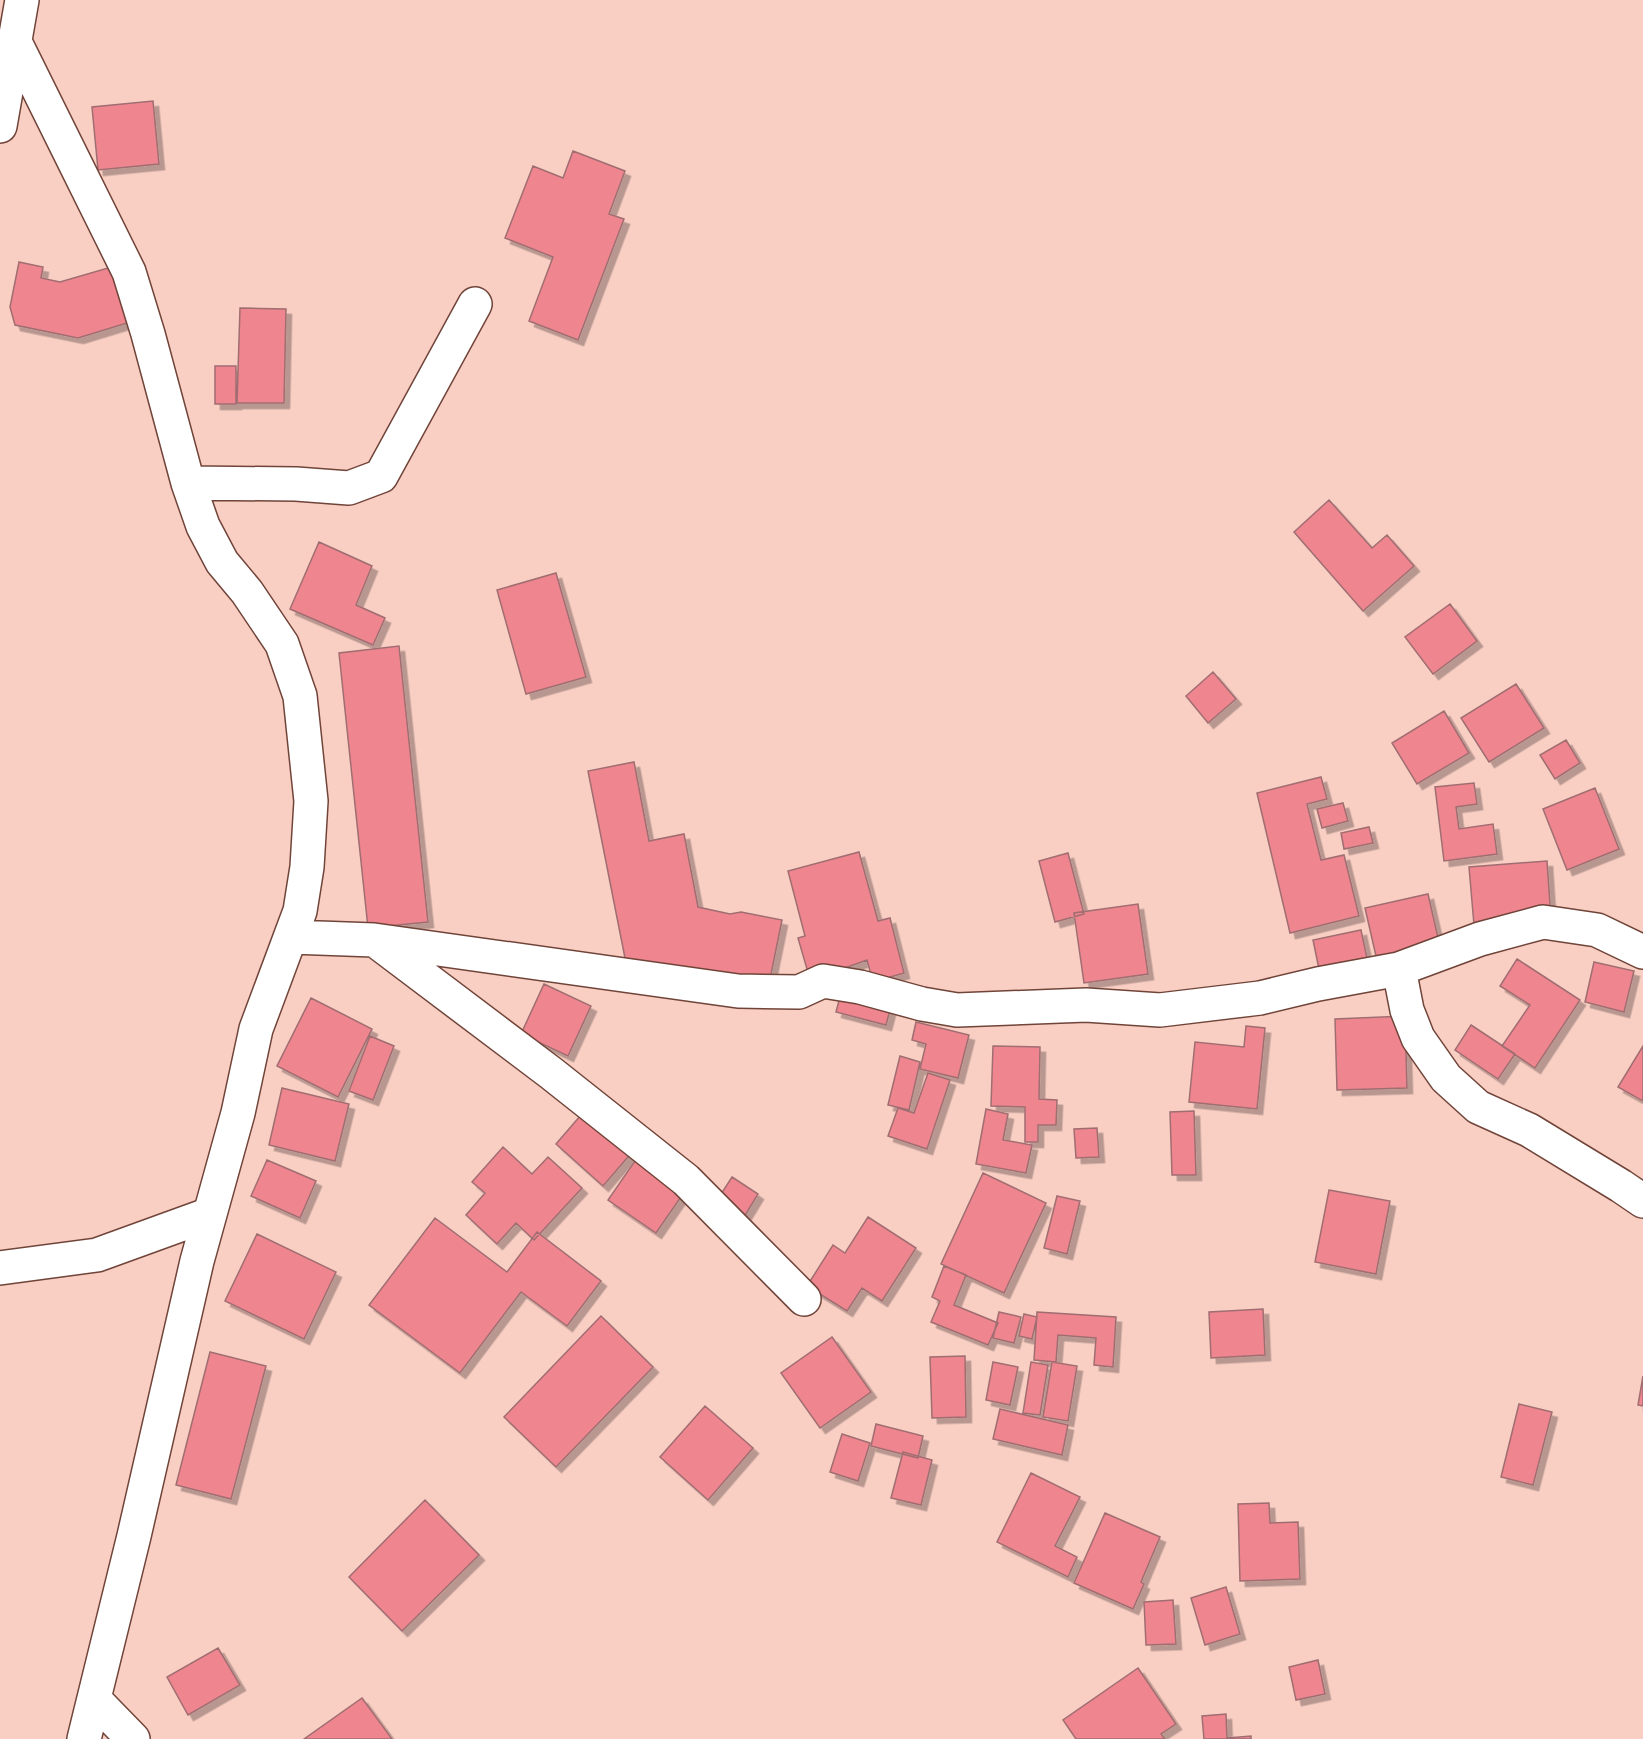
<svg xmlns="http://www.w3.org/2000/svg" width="1643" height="1739" font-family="'Open Sans',sans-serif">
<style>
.building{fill:#ef858f;stroke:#a06e71;stroke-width:1.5;filter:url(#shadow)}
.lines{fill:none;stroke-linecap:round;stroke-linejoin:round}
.minor-casing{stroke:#704439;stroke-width:36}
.minor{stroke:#fff;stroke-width:33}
</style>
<defs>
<filter id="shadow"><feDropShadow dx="5.5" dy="5.5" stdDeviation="0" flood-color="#0004"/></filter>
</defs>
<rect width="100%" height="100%" fill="#f9cec3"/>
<path class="building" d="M153,101L159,164L98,170L92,107Z
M573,151L625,171L609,214L624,219L578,340L529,321L553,257L505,238L533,166L563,178Z
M19,262L43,267L41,278L60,282L108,268L123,271L137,320L78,338L15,325L10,307Z
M240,308L286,309L284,403H237Z
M215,366H236V404H215Z
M1329,500L1372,548L1387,535L1414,566L1363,611L1294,532Z
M319,542L372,566L356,605L385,618L373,645L290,609Z
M556,573L586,677L526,694L497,590Z
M1450,604L1477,641L1433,674L1405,637Z
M399,646L428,922L368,928L339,653Z
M1213,672L1236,699L1208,723L1186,696Z
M1516,684L1544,728L1489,762L1461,718Z
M1444,711L1469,753L1417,784L1392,743Z
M1566,740L1580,763L1555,779L1540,755Z
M634,762L649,841L684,834L698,907L730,914L741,912L782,920L770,979L735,980L625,958L588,771Z
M1321,777L1327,799L1307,804L1321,860L1344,855L1359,916L1290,933L1257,793Z
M1474,783L1477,804L1456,807L1459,829L1493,824L1497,854L1444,861L1435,787Z
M1595,788L1619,849L1567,870L1543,809Z
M1343,803L1348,821L1322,828L1317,809Z
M1369,827L1373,843L1344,849L1341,833Z
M859,852L878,921L890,918L904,973L873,982L867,960L817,978L809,976L798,938L805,936L788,871Z
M1068,853L1084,914L1055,922L1039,861Z
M1547,861L1551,919L1474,925L1469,867Z
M1428,894L1439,942L1407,958L1376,956L1365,908Z
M1138,904L1148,974L1084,983L1074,913Z
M1361,930L1368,963L1320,974L1313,940Z
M1517,959L1580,1000L1535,1068L1502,1046L1530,1005L1500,986Z
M1594,962L1634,971L1624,1012L1585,1002Z
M544,984L591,1006L568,1056L521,1034Z
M841,993L891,1006L886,1025L836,1012Z
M311,998L372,1029L338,1097L277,1066Z
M1405,1016L1407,1088L1337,1090L1335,1019Z
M916,1022L969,1035L958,1078L920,1069L926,1044L912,1040Z
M1471,1025L1515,1054L1498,1079L1455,1050Z
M1246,1026L1265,1028L1257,1109L1189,1102L1195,1042L1244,1047Z
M370,1036L394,1046L373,1100L349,1091Z
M993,1046L1040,1047L1039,1099L1057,1100L1056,1125H1038V1142H1025V1107L991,1106Z
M1643,1046V1101L1618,1087Z
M900,1056L920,1062L909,1110L888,1105Z
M928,1073L950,1080L927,1149L888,1136L898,1108L914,1113Z
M282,1088L349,1104L335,1161L269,1145Z
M587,1108L634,1150L603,1186L556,1144Z
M986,1109L1008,1114L1003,1140L1032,1145L1026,1173L976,1164Z
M1194,1111L1196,1175H1172L1170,1112Z
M1097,1128L1099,1157L1076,1158L1074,1129Z
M503,1147L532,1174L548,1157L582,1188L534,1240L516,1223L497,1244L466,1215L485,1193L472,1182Z
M637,1158L685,1191L656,1233L608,1200Z
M267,1160L316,1181L300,1218L251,1196Z
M983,1173L1046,1203L1004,1293L941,1264Z
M732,1177L758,1194L741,1222L714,1205Z
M1329,1190L1390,1201L1376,1274L1315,1262Z
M1057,1196L1080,1201L1067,1254L1044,1248Z
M868,1217L916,1248L882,1301L862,1288L847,1311L807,1286L833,1245L845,1253Z
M435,1218L507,1272L537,1232L601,1281L567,1326L521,1292L460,1373L369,1305Z
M257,1234L336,1272L304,1339L225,1301Z
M944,1266L966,1275L954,1305L998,1323L988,1345L931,1322L940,1301L932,1297Z
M1263,1309L1265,1355L1211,1358L1209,1312Z
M999,1312L1021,1317L1014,1343L993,1338Z
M1037,1312L1116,1317L1113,1367L1094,1365L1096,1338L1058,1335L1056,1362L1034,1360Z
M1024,1314L1037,1317L1032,1339L1019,1336Z
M601,1316L653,1367L556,1467L504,1417Z
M832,1337L871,1392L820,1428L781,1373Z
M210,1352L266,1366L231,1499L176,1485Z
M965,1356L966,1417L932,1418L930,1357Z
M993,1362L1018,1367L1010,1405L986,1400Z
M1031,1362L1048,1365L1040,1415L1023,1413Z
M1052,1362L1077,1366L1068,1421L1043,1417Z
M1643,1376V1406L1638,1405Z
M1519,1404L1552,1412L1533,1485L1501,1477Z
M705,1406L753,1448L708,1500L660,1457Z
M1000,1409L1068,1425L1062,1455L993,1439Z
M876,1424L923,1436L918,1458L871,1446Z
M842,1434L870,1443L858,1481L830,1472Z
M903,1452L932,1460L921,1505L891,1498Z
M1031,1473L1080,1497L1055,1546L1077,1557L1068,1577L997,1542Z
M425,1500L479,1555L402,1631L349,1577Z
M1269,1503L1270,1523L1298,1522L1300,1579L1240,1581L1238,1504Z
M1105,1513L1160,1537L1141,1582L1144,1584L1133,1609L1074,1583Z
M1226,1587L1240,1634L1205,1645L1191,1598Z
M1173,1600L1176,1644L1146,1645L1144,1602Z
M218,1648L240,1685L188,1715L167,1677Z
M1318,1660L1325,1694L1296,1700L1289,1667Z
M1138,1668L1176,1724L1161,1734L1165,1739H1076L1063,1720Z
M362,1698L392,1739H304Z
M1226,1714L1227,1738L1251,1736V1739H1204L1202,1716Z"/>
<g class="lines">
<g class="minor-casing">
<path id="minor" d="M15,42L129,272L148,334L188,483L203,526L222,562L247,592L282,644L300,696L311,801L307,867L300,911L256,1029L238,1113L197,1261L134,1536L84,1739
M0,126L22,0
M188,483L296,484L349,488L381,476L475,304
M291,937L374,940L738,991L799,992L823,981L860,987L922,1004L957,1010L1086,1005L1160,1010L1260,998L1318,984L1399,969L1407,1010L1418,1038L1446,1078L1478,1107L1529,1130L1621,1186L1643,1201
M376,941L551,1073L686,1180L804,1299
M1399,969L1480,939L1543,922L1597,930L1643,952
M0,1268L97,1255L210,1214
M94,1699L133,1739"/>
</g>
<use href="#minor" class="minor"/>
</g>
</svg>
